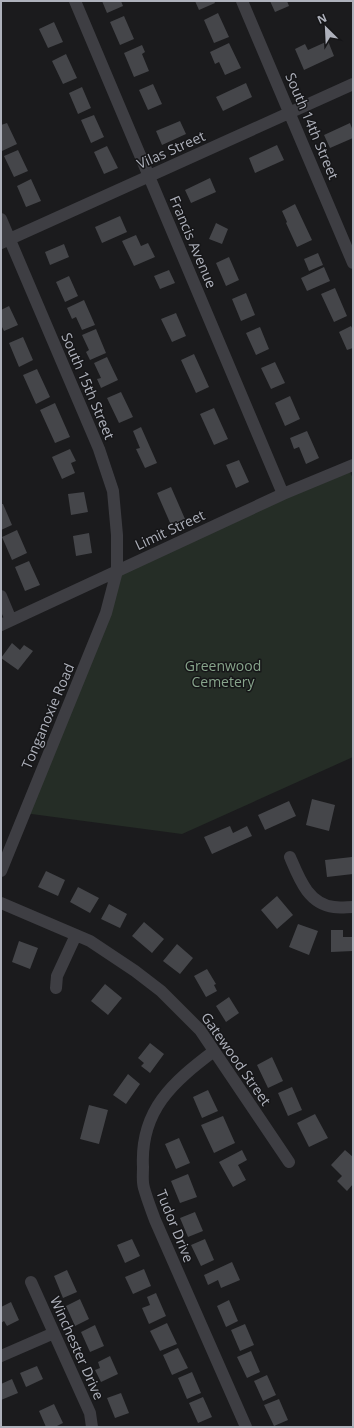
<svg xmlns="http://www.w3.org/2000/svg" width="354" height="1428" font-family="'Open Sans',sans-serif">
<style>
.green{fill:#252d26}
.building{fill:#45464a}
.lines{fill:none;stroke-linecap:round;stroke-linejoin:round}
.minor{stroke:#3e3e43;stroke-width:12}
.labels{text-anchor:middle;stroke-width:3;stroke-linejoin:round;paint-order:stroke}
.street-label{font-size:14px;fill:#aeb1bb;stroke:#161618}
.park-label{font-size:14px;fill:#87a48b;stroke:#161618}
</style>
<rect width="100%" height="100%" fill="#1b1b1d"/>
<path class="green" d="M348,467L353,479V757L182,834L24,813L117,571Z"/>
<path class="building" d="M102,1H121L123,6L107,13Z
M195,1H214L215,3L199,10Z
M270,1H287L289,6L275,12Z
M218,13L229,37L214,43L204,20Z
M124,16L134,39L120,45L110,22Z
M54,22L63,42L48,48L39,29Z
M328,41L334,56L304,70L295,49L305,44L308,50Z
M229,43L241,68L225,75L219,62L215,64L210,52Z
M142,45L145,52L142,54L149,71L134,77L124,53Z
M66,54L77,78L63,84L52,61Z
M246,83L252,97L223,111L216,97Z
M153,84L162,104L148,110L139,90Z
M82,87L91,108L78,114L69,93Z
M94,115L104,137L91,143L81,120Z
M180,121L186,134L162,145L156,131Z
M7,123L17,144L2,151L1,148V125Z
M350,123L353,131V138L330,148L324,135Z
M277,145L284,160L255,173L249,158Z
M107,146L118,168L104,174L94,152Z
M18,150L28,171L14,177L4,156Z
M210,178L216,192L191,203L185,190Z
M31,179L41,201L26,207L17,186Z
M295,204L312,240L297,247L286,223L287,222L282,211Z
M120,216L127,232L102,243L95,227Z
M216,223L228,229L222,244L209,239Z
M136,235L141,246L148,243L155,257L134,266L122,241Z
M64,244L69,257L50,265L45,252Z
M318,253L323,265L309,271L304,259Z
M229,257L239,280L226,286L216,263Z
M324,267L330,281L307,291L301,278Z
M169,270L175,283L160,289L154,276Z
M69,276L78,296L65,302L56,282Z
M335,288L347,316L334,322L321,294Z
M246,293L255,315L241,321L232,299Z
M84,300L95,325L82,330L76,317L72,319L67,308Z
M9,306L18,325L4,331L1,325V310Z
M176,313L186,336L172,342L161,319Z
M351,326L353,330V348L347,350L339,332Z
M260,327L269,349L256,355L246,333Z
M96,329L106,353L90,360L86,352L89,350L82,335Z
M23,337L33,360L19,367L9,343Z
M194,354L209,387L196,393L181,360Z
M107,357L118,380L101,388L97,379L101,378L94,363Z
M275,362L285,383L271,389L261,368Z
M37,369L50,397L36,404L23,375Z
M121,392L133,417L119,423L107,398Z
M290,396L300,419L285,426L275,403Z
M55,403L70,437L55,443L40,410Z
M214,408L228,439L214,445L200,414Z
M141,427L157,463L145,468L136,449L140,448L133,431Z
M307,431L319,458L306,464L299,447L294,449L290,438Z
M70,449L76,461L71,463L75,473L62,479L52,457Z
M239,460L249,482L236,488L226,465Z
M171,487L185,519L171,525L157,493Z
M84,492L88,512L71,515L68,494Z
M1,504H3L12,525L1,530Z
M17,530L27,553L12,560L2,537Z
M89,533L92,553L76,556L73,536Z
M29,561L40,585L25,591L15,567Z
M12,643L20,650L24,645L33,651L18,670L1,658Z
M312,799L335,805L329,831L306,825Z
M289,801L296,816L265,830L258,815Z
M230,826L233,833L247,826L252,836L212,854L204,837Z
M352,857L353,874L327,877L325,860Z
M46,871L65,880L58,896L38,887Z
M78,887L99,898L90,913L70,902Z
M277,896L293,915L277,929L261,910Z
M109,904L127,914L120,928L101,919Z
M144,922L164,939L152,953L132,936Z
M298,924L318,931L309,955L289,947Z
M331,930H343V937H353V951L331,952Z
M19,941L38,948L30,969L12,962Z
M177,944L193,958L180,974L163,961Z
M207,969L216,984L214,985L217,991L206,997L194,976Z
M105,984L122,998L108,1015L91,1001Z
M229,997L239,1013L226,1022L216,1006Z
M150,1043L164,1054L150,1073L141,1066L144,1063L138,1058Z
M272,1057L283,1081L268,1088L257,1065Z
M128,1074L140,1084L126,1104L113,1095Z
M292,1087L302,1110L288,1116L278,1093Z
M208,1090L218,1111L202,1118L193,1097Z
M89,1105L108,1110L99,1144L80,1139Z
M315,1114L328,1138L309,1147L297,1123Z
M223,1116L235,1143L214,1153L201,1125Z
M179,1138L190,1163L176,1169L165,1144Z
M242,1150L247,1160L238,1165L246,1180L233,1187L219,1162Z
M345,1150L353,1157V1184L347,1191L337,1181L342,1176L331,1165Z
M188,1174L197,1197L180,1203L171,1181Z
M195,1212L203,1231L188,1237L180,1218Z
M132,1239L140,1256L125,1263L117,1245Z
M205,1239L214,1260L201,1266L191,1245Z
M232,1262L240,1280L221,1288L218,1280L208,1285L204,1275Z
M144,1269L151,1286L133,1294L125,1277Z
M67,1270L77,1292L63,1298L54,1276Z
M156,1293L166,1316L149,1324L142,1308L150,1305L147,1297Z
M80,1299L89,1319L75,1326L66,1306Z
M229,1300L238,1321L226,1327L217,1306Z
M11,1302L19,1320L7,1326L4,1321L1,1323V1307Z
M167,1323L177,1344L160,1351L150,1331Z
M245,1324L254,1345L240,1351L231,1330Z
M95,1325L104,1346L90,1352L81,1332Z
M178,1348L188,1368L172,1375L163,1355Z
M251,1351L260,1372L247,1378L237,1357Z
M110,1356L118,1374L101,1382L95,1370L100,1368L98,1362Z
M37,1366L43,1379L26,1387L20,1373Z
M192,1372L201,1393L187,1399L178,1378Z
M267,1375L276,1395L263,1401L254,1381Z
M12,1379L18,1393L1,1400V1384Z
M121,1393L129,1413L115,1418L107,1398Z
M203,1397L212,1417L198,1423L189,1403Z
M279,1399L288,1420L274,1426L264,1405Z
M54,1404L63,1423L55,1427H46L39,1411Z"/>
<g class="lines">
<path class="minor" d="M75,1L283,494
M242,1L353,263
M1,219L99,449L113,491L117,535V571L106,613L1,871
M1,243L353,84
M1,596L11,620
M1,625L283,494L353,465
M290,857C299,878 308,904 334,907C340,908 347,907 353,907
M1,903L90,941L135,971L161,991L200,1030L289,1162
M56,988L57,976L76,935
M214,1051C173,1082 140,1110 143,1167C143,1174 142,1182 144,1188C147,1199 151,1209 155,1220L246,1427
M31,1282L90,1413L92,1427
M1,1356L54,1333"/>
</g>
<g class="labels">
<g class="street-label">
<text transform="translate(312 126) rotate(67)" y="5">South 14th Street</text>
<text transform="translate(171 150) rotate(-24)" y="5">Vilas Street</text>
<text transform="translate(193 242) rotate(67)" y="5">Francis Avenue</text>
<text transform="translate(88 386) rotate(67)" y="5">South 15th Street</text>
<text transform="translate(170 530) rotate(-25)" y="5">Limit Street</text>
<text transform="translate(48 716) rotate(-67)" y="5">Tonganoxie Road</text>
<text transform="translate(236 1059) rotate(55)" y="5">Gatewood Street</text>
<text transform="translate(175 1226) rotate(68)" y="5">Tudor Drive</text>
<text transform="translate(77 1348) rotate(66)" y="5">Winchester Drive</text>
</g>
<g class="park-label">
<text x="223" y="671">Greenwood<tspan x="223" dy="16">Cemetery</tspan></text>
</g>
</g>
<rect width="354" height="1428" fill="none" stroke="#aeb1bb" stroke-width="4"/>
<g transform="translate(326 28) rotate(336)" stroke="#161618" stroke-width="3" paint-order="stroke">
<path d="M0-3L7 15L0 10L-7 15Z" fill="#aeb1bb"/>
<text y="-6" font-size="11" font-weight="bold" text-anchor="middle" fill="#aeb1bb">N</text>
</g>
</svg>
